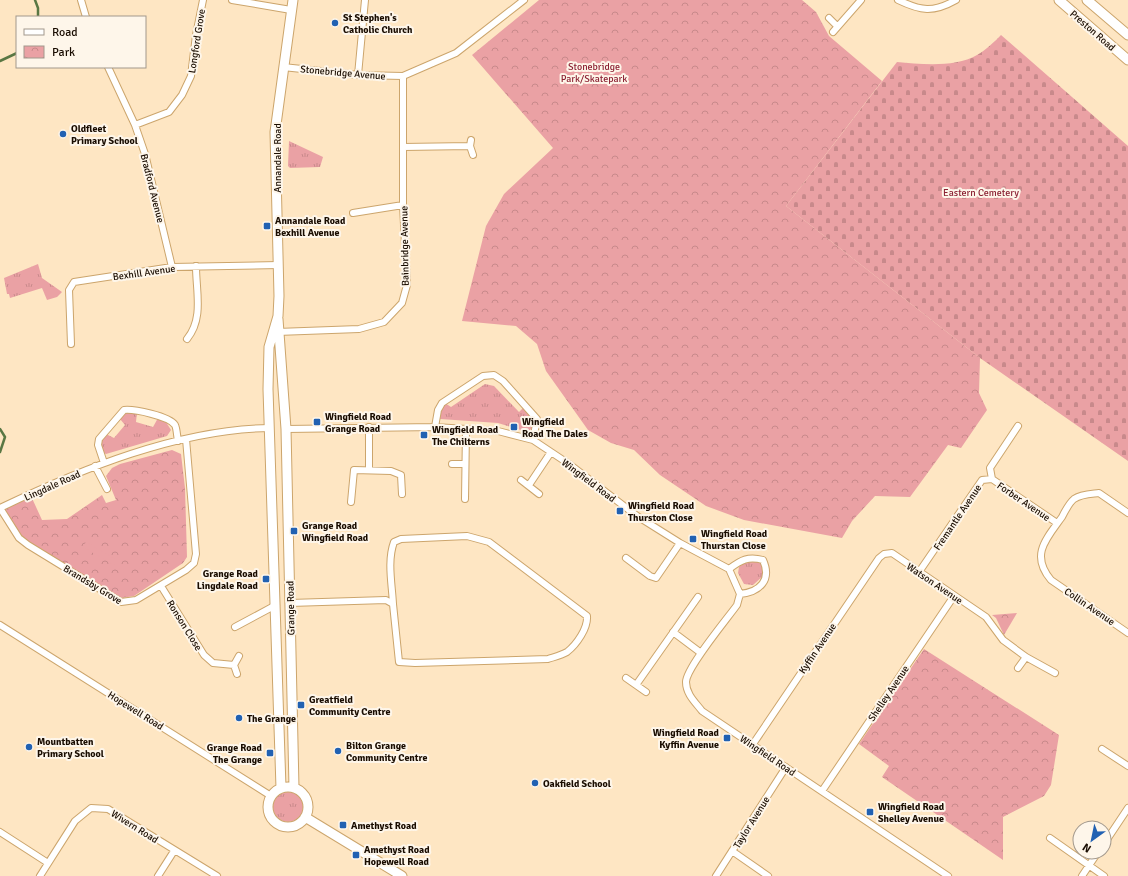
<svg xmlns="http://www.w3.org/2000/svg" width="1128" height="876" font-family="Signika,sans-serif">
<style>
.grass{fill:url(#grass-tufts)}
.cemetery{fill:url(#cemetery-stones)}
.park{fill:url(#park-crowns)}
.pitch{fill:#eaa1a4}
.lines{fill:none;stroke-linecap:round;stroke-linejoin:round}
.stream{stroke:#597743;stroke-width:2.5}
.street-casing{stroke:#cca56c;stroke-width:8}
.secondary-casing{stroke:#cca56c;stroke-width:11}
.street{stroke:#fff;stroke-width:6}
.secondary{stroke:#fff;stroke-width:9}
.poi-dot{fill:#2161b2;stroke:#fef6ea;stroke-width:1.5}
.labels{text-anchor:middle;stroke-width:4;stroke-linejoin:round;paint-order:stroke}
.poi-label{font-size:10px;font-weight:bold;fill:#190c00;stroke:#fef6ea;text-anchor:start}
.street-label{font-size:10px;fill:#190c00;stroke:#fef6ea}
.park-label{font-size:10px;fill:#8b2133;stroke:#fef6ea}
</style>
<defs>
<pattern id="grass-tufts" width="24" height="20" patternUnits="userSpaceOnUse"><rect width="24" height="20" fill="#eaa1a4"/><path d="M3 7l-1-3M5 7V3M7 7l1-3M15 17l-1-3M17 17v-4M19 17l1-3" fill="none" stroke="#c8898b"/></pattern>
<pattern id="cemetery-stones" width="16" height="16" patternUnits="userSpaceOnUse"><rect width="16" height="16" fill="#eaa1a4"/><path d="M2 7V4a2 2 0 0 1 4 0v3zM10 15v-3a2 2 0 0 1 4 0v3z" fill="#c8898b"/></pattern>
<pattern id="park-crowns" width="20" height="18" patternUnits="userSpaceOnUse"><rect width="20" height="18" fill="#eaa1a4"/><path d="M2 6a3 3 0 1 1 6 0M12 15a3 3 0 1 1 6 0" fill="none" stroke="#c8898b"/></pattern>
</defs>
<rect width="100%" height="100%" fill="#fee6c3"/>
<path class="grass" d="M289,141L323,157L320,167L290,168L288,166Z
M38,264L42,278L62,292L57,297L47,300L42,288L10,298L9,294H7L4,278Z
M485,384L494,386L519,412L524,407C530,414 539,426 527,432L498,423L440,419L441,410L445,403L451,407Z
M137,412L136,422L153,427L158,418L166,422L171,430L167,436L106,454L102,452L101,441L106,434L114,438L125,425L120,419L125,413Z
M747,561L760,562L764,566L762,577L753,585L744,584L738,573L739,567Z
M273 807a15 15 0 1 1 30 0a15 15 0 1 1-30 0Z"/>
<path class="cemetery" d="M1001,35L1128,146V461L980,358L786,206L897,62C920,64 955,68 977,55C986,50 994,42 1001,35Z"/>
<path class="park" d="M539,0H802L816,12L829,36L882,81L786,206L980,358L979,393L987,410L961,448L948,445L910,497L875,496L852,521L842,538L744,520L706,506L660,475L634,450L611,443L588,430L546,371L537,344L516,326L462,321L486,226L504,194L553,148L472,55Z
M172,450L181,454L185,488L187,557L183,563L134,596L121,598L30,543L20,537L3,509L31,496L42,520L67,519L102,495L106,503L116,500L106,476L112,468L120,464Z
M1017,613L1004,635L996,618L992,615Z
M924,649L1059,735L1051,785L1044,796L1003,817V860L882,777L889,766L859,744Z"/>
<path class="pitch" d="M86,542L117,560L114,565L83,547Z"/>
<g class="lines">
<path class="stream" d="M35,0L38,8V17
M0,61L17,53
M0,429L5,437L0,452"/>
<g class="street-casing">
<path id="street" d="M81,0L86,17
M232,0L291,10
M898,0C921,11 933,13 956,0
M829,18L837,26
M833,32L861,0
M108,67L135,125L145,154L172,267
M283,67L358,75L403,76L456,53L524,0
M358,75L365,0
M135,125L169,112L182,95L191,76L196,35L203,0
M471,140L470,146L473,155
M403,147L470,146
M353,213L403,205
M277,332L359,329L384,322L402,303L407,285L403,205V76
M187,339C204,318 196,292 196,266
M71,344L69,290L74,282L172,267L279,265
M369,427V470
M435,427L438,410L442,403L483,376L494,375L503,381L537,419L533,440
M286,429L435,427L498,431L533,440L569,464L637,516L680,543L729,569L740,594L737,605C727,619 686,668 686,682C686,694 695,702 702,711L948,876
M104,463L98,445L99,439L124,410C134,409 169,416 175,425C177,429 177,437 178,441
M452,464H465
M95,466L107,489
M992,479L1057,523
M521,480L539,494
M529,485L551,452
M465,499L466,429
M351,502L354,470L391,471L401,475L402,494
M0,508L19,538L28,545L121,602L136,600L186,570L194,563L196,554L186,439
M0,508C81,469 179,429 270,428
M1128,513L1099,493C1091,494 1081,494 1074,499C1069,503 1065,511 1062,517C1046,539 1030,555 1051,580L1128,633
M626,558L650,576L656,578L680,543
M729,569C741,560 748,556 763,560C772,580 760,592 740,594
M919,572L982,480L992,479L990,468L1018,426
M161,586L204,655L213,663L234,665
M290,603L386,600L393,604L399,662L415,663L548,659C554,657 562,655 567,652C577,644 588,628 587,616L489,542L467,536L401,539L394,542C387,561 392,584 393,604
M0,625L271,796
M235,627L276,605
M673,632L701,653
M1018,668L1026,657
M237,674L234,665L239,656
M626,678L646,692
M636,685L698,597
M753,744L879,558L884,554L892,553L986,617L1003,640L1026,657L1055,673
M1102,749L1128,766
M822,791L954,596
M0,832L48,863
M1050,838L1104,876
M1104,844L1128,808
M732,851L768,876
M40,876L75,821L91,808L108,809L217,876
M158,876L174,851
M716,876L786,767
M1082,876L1098,852"/>
</g>
<g class="secondary-casing">
<path id="secondary" d="M1059,0L1128,60
M1087,0L1128,35
M278,319L286,429L294,788
M268 807a20 20 0 1 1 40 0a20 20 0 1 1-40 0Z
M281,788L268,389L269,347L278,316L279,296L275,132L293,0
M305,817L402,876"/>
</g>
<use href="#street" class="street"/>
<use href="#secondary" class="secondary"/>
</g>
<g class="poi-dot">
<circle cx="335" cy="23" r="4"/>
<circle cx="63" cy="134" r="4"/>
<rect x="263" y="222" width="8" height="8" rx="2"/>
<rect x="313" y="418" width="8" height="8" rx="2"/>
<rect x="510" y="423" width="8" height="8" rx="2"/>
<rect x="420" y="431" width="8" height="8" rx="2"/>
<rect x="616" y="507" width="8" height="8" rx="2"/>
<rect x="290" y="527" width="8" height="8" rx="2"/>
<rect x="689" y="535" width="8" height="8" rx="2"/>
<rect x="262" y="575" width="8" height="8" rx="2"/>
<rect x="297" y="701" width="8" height="8" rx="2"/>
<circle cx="239" cy="718" r="4"/>
<rect x="723" y="734" width="8" height="8" rx="2"/>
<circle cx="29" cy="747" r="4"/>
<circle cx="338" cy="751" r="4"/>
<rect x="266" y="749" width="8" height="8" rx="2"/>
<circle cx="535" cy="783" r="4"/>
<rect x="866" y="808" width="8" height="8" rx="2"/>
<rect x="339" y="821" width="8" height="8" rx="2"/>
<rect x="352" y="851" width="8" height="8" rx="2"/>
</g>
<g class="labels">
<g class="poi-label">
<text x="343" y="21">St Stephen's<tspan x="343" dy="12">Catholic Church</tspan></text>
<text x="71" y="132">Oldfleet<tspan x="71" dy="12">Primary School</tspan></text>
<text x="275" y="224">Annandale Road<tspan x="275" dy="12">Bexhill Avenue</tspan></text>
<text x="325" y="420">Wingfield Road<tspan x="325" dy="12">Grange Road</tspan></text>
<text x="522" y="425">Wingfield<tspan x="522" dy="12">Road The Dales</tspan></text>
<text x="432" y="433">Wingfield Road<tspan x="432" dy="12">The Chilterns</tspan></text>
<text x="628" y="509">Wingfield Road<tspan x="628" dy="12">Thurston Close</tspan></text>
<text x="302" y="529">Grange Road<tspan x="302" dy="12">Wingfield Road</tspan></text>
<text x="701" y="537">Wingfield Road<tspan x="701" dy="12">Thurstan Close</tspan></text>
<text x="258" y="577" text-anchor="end">Grange Road<tspan x="258" dy="12">Lingdale Road</tspan></text>
<text x="309" y="703">Greatfield<tspan x="309" dy="12">Community Centre</tspan></text>
<text x="247" y="722">The Grange</text>
<text x="719" y="736" text-anchor="end">Wingfield Road<tspan x="719" dy="12">Kyffin Avenue</tspan></text>
<text x="37" y="745">Mountbatten<tspan x="37" dy="12">Primary School</tspan></text>
<text x="346" y="749">Bilton Grange<tspan x="346" dy="12">Community Centre</tspan></text>
<text x="262" y="751" text-anchor="end">Grange Road<tspan x="262" dy="12">The Grange</tspan></text>
<text x="543" y="787">Oakfield School</text>
<text x="878" y="810">Wingfield Road<tspan x="878" dy="12">Shelley Avenue</tspan></text>
<text x="351" y="829">Amethyst Road</text>
<text x="364" y="853">Amethyst Road<tspan x="364" dy="12">Hopewell Road</tspan></text>
</g>
<g class="street-label">
<text transform="translate(1093 30) rotate(41)" y="4">Preston Road</text>
<text transform="translate(196 41) rotate(-81)" y="4">Longford Grove</text>
<text transform="translate(343 72) rotate(5)" y="4">Stonebridge Avenue</text>
<text transform="translate(277 158) rotate(-90)" y="4">Annandale Road</text>
<text transform="translate(153 188) rotate(76)" y="4">Bradford Avenue</text>
<text transform="translate(404 246) rotate(-91)" y="4">Bainbridge Avenue</text>
<text transform="translate(144 272) rotate(-8)" y="4">Bexhill Avenue</text>
<text transform="translate(589 480) rotate(37)" y="4">Wingfield Road</text>
<text transform="translate(52 485) rotate(-24)" y="4">Lingdale Road</text>
<text transform="translate(1024 501) rotate(34)" y="4">Forber Avenue</text>
<text transform="translate(957 517) rotate(-56)" y="4">Fremantle Avenue</text>
<text transform="translate(935 583) rotate(34)" y="4">Watson Avenue</text>
<text transform="translate(93 584) rotate(31)" y="4">Brandsby Grove</text>
<text transform="translate(1090 606) rotate(34)" y="4">Collin Avenue</text>
<text transform="translate(290 608) rotate(-91)" y="4">Grange Road</text>
<text transform="translate(185 625) rotate(58)" y="4">Ronson Close</text>
<text transform="translate(817 648) rotate(-56)" y="4">Kyffin Avenue</text>
<text transform="translate(888 693) rotate(-56)" y="4">Shelley Avenue</text>
<text transform="translate(136 710) rotate(32)" y="4">Hopewell Road</text>
<text transform="translate(768 755) rotate(34)" y="4">Wingfield Road</text>
<text transform="translate(751 822) rotate(-58)" y="4">Taylor Avenue</text>
<text transform="translate(135 826) rotate(32)" y="4">Wivern Road</text>
</g>
<g class="park-label">
<text x="594" y="70">Stonebridge<tspan x="594" dy="12">Park/Skatepark</tspan></text>
<text x="981" y="196">Eastern Cemetery</text>
</g>
</g>
<rect x="16" y="16" width="130" height="52" fill="#fef6ea" stroke="#a2988c"/>
<rect x="24" y="29" width="20" height="6" fill="#ffffff" stroke="#a2988c"/>
<text x="52" y="36" font-size="12" fill="#190c00">Road</text>
<rect x="24" y="46" width="20" height="12" fill="url(#park-crowns)" stroke="#a2988c"/>
<text x="52" y="56" font-size="12" fill="#190c00">Park</text>
<g transform="translate(1092 840) rotate(213)"><circle r="19" fill="#fef6ea" stroke="#a2988c"/>
<path d="M0-3L7 15L0 10L-7 15Z" fill="#2161b2"/>
<text y="-6" font-size="11" font-weight="bold" text-anchor="middle" fill="#190c00">N</text>
</g>
</svg>
